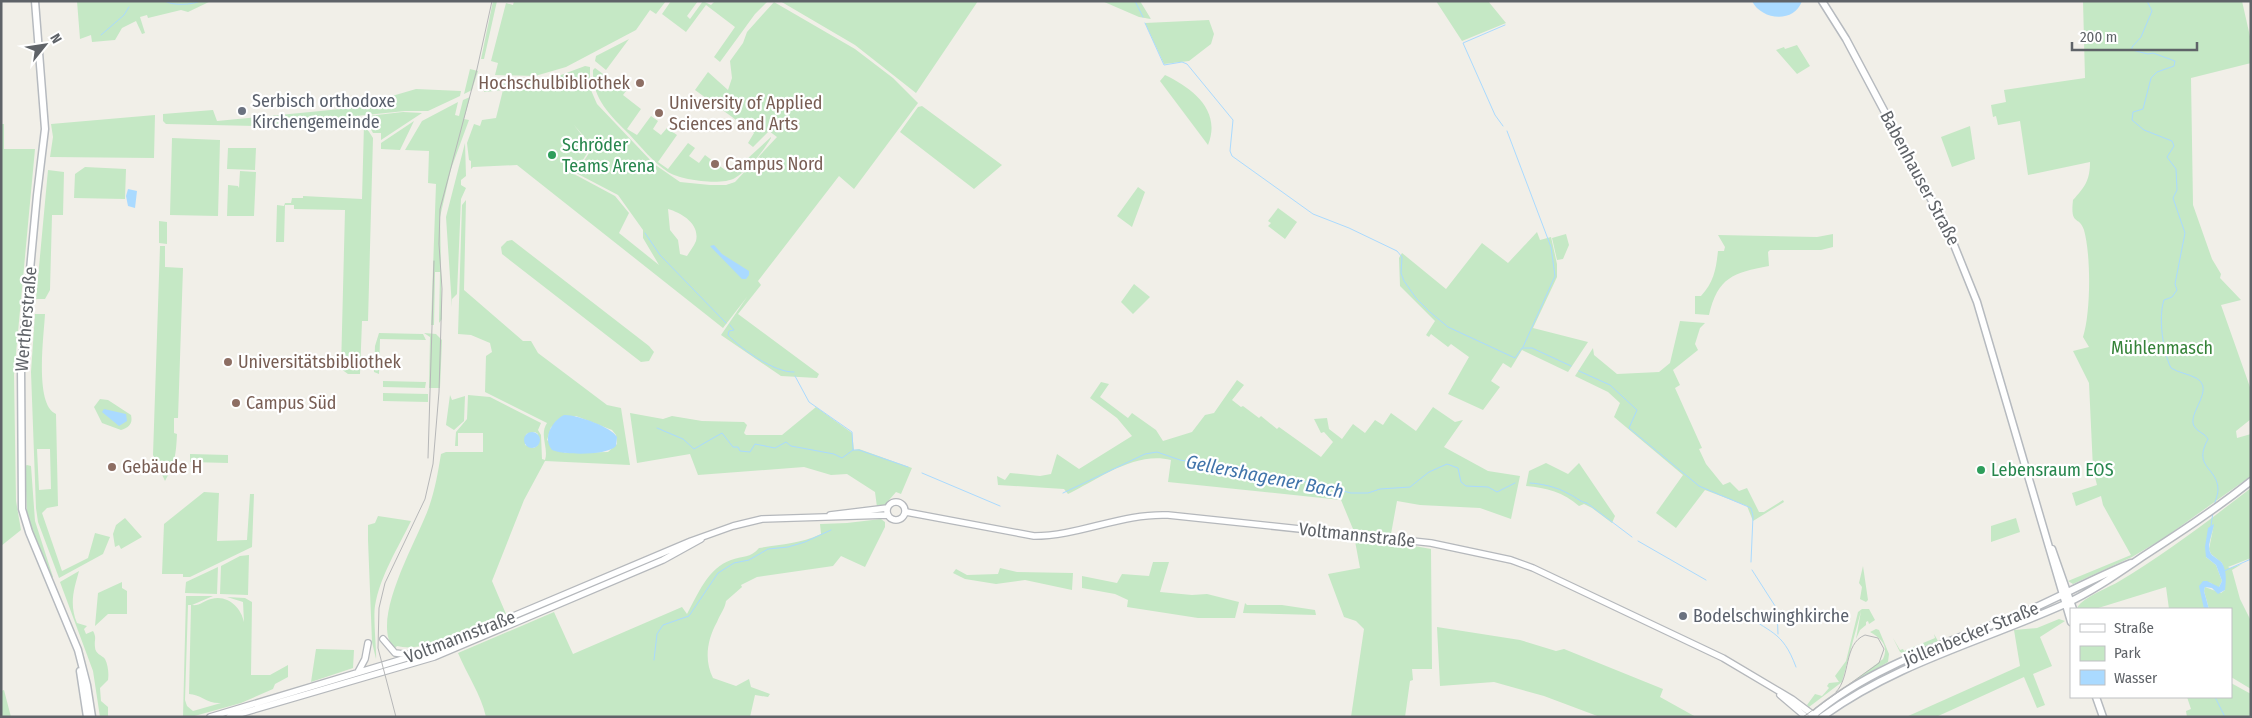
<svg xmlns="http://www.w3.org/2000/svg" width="2252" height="718" font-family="'Fira Sans Condensed',sans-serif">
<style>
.green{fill:#c5e8c5;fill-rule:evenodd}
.water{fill:#aadaff}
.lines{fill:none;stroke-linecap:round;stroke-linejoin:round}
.stream{stroke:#aadaff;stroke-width:1}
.tertiary-casing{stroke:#b5b8bc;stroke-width:8}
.secondary-casing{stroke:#b6babf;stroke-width:9}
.tertiary{stroke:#fff;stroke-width:5.5}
.secondary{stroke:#fff;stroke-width:6}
.tram{stroke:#b6b7b8;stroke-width:1}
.education-dot{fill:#8d6e63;stroke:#fff;stroke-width:2}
.worship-dot{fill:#6b7280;stroke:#fff;stroke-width:2}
.leisure-dot{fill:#2e9e5b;stroke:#fff;stroke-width:2}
.labels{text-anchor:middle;stroke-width:4.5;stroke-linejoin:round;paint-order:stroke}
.education-label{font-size:18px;fill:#785e54;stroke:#fff;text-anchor:start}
.worship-label{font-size:18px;fill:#5b616d;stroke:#fff;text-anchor:start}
.leisure-label{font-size:18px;fill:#27864d;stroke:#fff;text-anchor:start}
.street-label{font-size:18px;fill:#5f6368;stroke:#fff}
.park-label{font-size:18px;fill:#348238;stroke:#fff}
.water-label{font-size:19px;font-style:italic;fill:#4174aa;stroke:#fff}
</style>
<rect width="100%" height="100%" fill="#f1efe8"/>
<path class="green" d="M77,1H211L188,12L181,10L148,18L147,15L140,17L145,33L142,34L136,21L122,28L115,40L92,42L91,35L80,39Z
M493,1H497L484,59H481Z
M514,1H666L656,14L650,10L636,30L566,67L535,76L495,75L498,63L491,61L506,3L513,5Z
M671,1H698L687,16L690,19L703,1L711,5L715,1H768L755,14L720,62L714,57L735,27L706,5L686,32L662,14Z
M780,1H978L916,93L855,45Z
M1102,1H1140L1151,19L1139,17Z
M1436,1H1488L1506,23L1462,41Z
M2083,1H2242L2251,41V63L2191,78L2193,205L2212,259L2221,274L2220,278L2241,300L2221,305L2251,390V419L2236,431L2237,438L2251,434V476L2164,538L2132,557L2073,584L2068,581L2131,555L2103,505L2101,496L2076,506L2072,493L2097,485L2093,469L2089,383L2073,351L2089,347L2083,337C2091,312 2091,255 2084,230C2079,215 2070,227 2073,200C2085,187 2090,180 2090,162L2028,175L2020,121L1998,125L1996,116L1993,117L1991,105L2006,102L2004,90L2085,78Z
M774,2L855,49L893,78L918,103L854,189L839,176L758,281L761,285L738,314L819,374L817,378L781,376L721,335L747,297L723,328L517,165L473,167L471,169V161L469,160L467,143L474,124L480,126L482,120L496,118L503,90L483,92L492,87L493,82L518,85V82L553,78L585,66L590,67V88L597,104L654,164L680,182L710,185H726L735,182L777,137L769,131L753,147L748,143L754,133L695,90L708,72L728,90L732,78L730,61L743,43L747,32ZM574,125L593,147L576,173L618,195L643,230V238L659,265L619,233L629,213L615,196L574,174L591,147ZM668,209C682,213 700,224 696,241C694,246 690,251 687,256L680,254L678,240L670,230Z
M1209,20L1214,34L1211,44L1189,61L1164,64L1145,23Z
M629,39L606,70L595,61L596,56Z
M1797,45L1810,66L1797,74L1776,50L1784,47L1785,49Z
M595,68L626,91L623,95L641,109L627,129L637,135L651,116L658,121L653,129L661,135L667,128L677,135L658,162L668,169L688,143L695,148L689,156L699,163L705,155L725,170L729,166L735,170L771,137V138C763,152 748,170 735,178C721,186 681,180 668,172C653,162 641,147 629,134C610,115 592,99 593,70Z
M470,69L478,71L472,90L464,94Z
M1165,75C1192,88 1222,110 1208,145L1160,81Z
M416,89L461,91L460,96L428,111H405L260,126L166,124L163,121V114L213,110L217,121L351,108Z
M470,97L464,119L469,120L451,169L440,217L442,319L439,323L440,272H435L434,325H431L436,184L428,183L429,151L405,150L422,121L458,102L455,115L459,116L463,100Z
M922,106L1002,165L974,189L900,132L918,107Z
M403,112L422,113L381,140V133H373L368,124V116Z
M155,115L154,158L50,157L53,137L51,124Z
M414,121L400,150L381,149V143Z
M1,124H4V149H35L14,375L16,501L21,530L1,546Z
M364,124L373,138L368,321H362L360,374H348L341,369L345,210L294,209V205H285L284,242H276L277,205L284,206L285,203H291L292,198H303V196L362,199Z
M1970,126L1975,159L1952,167L1941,137Z
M172,138L220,140L218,216L170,215Z
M465,143L466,176L461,180V185L466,188L461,199L457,294L452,299V307L446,217Z
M228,148H256L255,170L227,169Z
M85,167L126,169L125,199L74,198L75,174Z
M48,170L64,172L63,215H52L50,290L45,299H36Z
M240,171L256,172L254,216H227L228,185L238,186L239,188Z
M1138,187L1145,192L1132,227L1117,216Z
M466,200L464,290L523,341H531L538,353L607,405L621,408L630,465L545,461L524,500L492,581L506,614C479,625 427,654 397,646L394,649C369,620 418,539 429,507C435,490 438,472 441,454L446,452H483V433H458V446H455L456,432L467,419L468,395L490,397L541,423L538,430L541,435L542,459L545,460C549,448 539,435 547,423L485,392L486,356L492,352L490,343L471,335L458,334L462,205ZM576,416L612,430L616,435L617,444L608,452L565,453L547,440L551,427ZM535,432L538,434V445L534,448L525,445L526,434Z
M1278,208L1297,222L1285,239L1268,226L1271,223L1268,221Z
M159,221L167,222V244L159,243Z
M1537,232L1540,240L1551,237L1557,264V277L1533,328L1588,342L1568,372L1522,350L1511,368L1503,363L1491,381L1500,387L1483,410L1448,394L1469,357L1451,344L1448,347L1431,334L1429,337L1426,335L1435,321L1400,286L1399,258L1402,253L1446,289L1482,243L1508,263Z
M1566,234L1569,245L1563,259L1557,260L1552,238Z
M1833,234V247L1821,250H1770L1768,252L1769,266C1733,273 1718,277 1709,315L1695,314V296H1701C1714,282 1716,269 1718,251H1724L1725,247L1718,235L1817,237Z
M512,240L649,346L654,352L649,361L641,362L502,254L501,247L507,241Z
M160,246H165V267L183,268L178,418H174V433L177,434C176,455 175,463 165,481L153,455Z
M1134,284L1150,297L1133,314L1121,302Z
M35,314H45C44,335 34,405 56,414L58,506L47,508L42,513L62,571L88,558L95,533L110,537L103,554L59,578L38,522L36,508L31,372ZM50,449L51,489L39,490L37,449Z
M1680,321L1705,323L1700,328L1695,344L1698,350L1673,370L1680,385L1675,388L1702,448L1699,449L1706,464L1723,485L1730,482L1739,491L1747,488L1759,512H1764L1783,500L1784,502L1753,521L1747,506L1705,490L1676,528L1656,513L1683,475L1614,417L1620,403L1608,392L1575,376L1593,348L1594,355L1617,374L1659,372L1670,363Z
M379,333L423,334L426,340L380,339L379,374L374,372L375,346Z
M424,333L436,334L442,340L440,388H429L430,337Z
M1237,380L1244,385L1232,400L1241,407L1243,406L1259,418L1261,416L1277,429L1279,427L1321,457L1333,442L1324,432L1321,433L1314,419L1327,418L1329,429L1342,439L1353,424L1365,433L1375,420L1383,425L1391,413L1416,431L1433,407L1455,422L1463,420L1444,447L1488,471L1520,476L1511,519L1480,508L1420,505L1397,501L1391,534L1353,529L1341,500L1168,482L1171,460C1135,451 1099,479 1068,494L1064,489L998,485L997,476L1005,480L1010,473L1040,476L1051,474L1057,454L1079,469L1132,436L1117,418L1090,398L1101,382L1109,384L1100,397L1128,418L1132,413L1156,430L1163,441L1192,432L1205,415L1214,413Z
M383,381L426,382L425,388L383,387Z
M383,393L428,394V402L383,401Z
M450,395L452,400L465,396L464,421L454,430L446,425Z
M100,399L108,400L131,415C133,424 129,427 121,430L102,423L94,407Z
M816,407L852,433L854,450L859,449L912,468L901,494L896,492L884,506L877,507L875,492L847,474L831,475L804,467L698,475L690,454L637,463L630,413L663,419L672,416L702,421L744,422L747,425L744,433L746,435H782Z
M190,454L228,455V463L190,462Z
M1546,463L1568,474L1579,463L1615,516L1612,523L1592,508L1584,504L1579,506C1563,492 1547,488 1526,486L1529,471Z
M27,465L31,466L35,521L53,577L50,578L27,515L25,466Z
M2251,488V558L2228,567L2230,568L2242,564L2232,570L2240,599L2251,621V689L2231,677V609H2209L2204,591L2205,587L2221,593L2225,590L2224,569L2222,563L2211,554L2209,549L2214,524L2206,557L2216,565L2222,581L2219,587L2217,588L2211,583L2203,581L2204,609H2169L2166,587L2095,609H2077C2079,599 2108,588 2118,582C2164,555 2208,521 2251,488Z
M204,492L219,493L217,541L247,540L250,494H254L252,547L190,577H183V574H162L164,524Z
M378,516L411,521C398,548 380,576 375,606C373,618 377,655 376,659L372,642L368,540V525L375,523Z
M125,518L142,537L121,549L119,545L115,547L113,534L116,525Z
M2016,518L2020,532L1991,542V526Z
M881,519L885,522V527L865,567L841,556L833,566L757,577L741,585L742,587L726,601C725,609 720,614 717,622C707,640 704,660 713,678L736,686L749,679L751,687L770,694L768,697L755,695L750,717H486C481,694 467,675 458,653L554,612L573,654L682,607L687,614C698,594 708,568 731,560C742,556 751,558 759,548C782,544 799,544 821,534L820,524L847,523Z
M1355,541L1403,544L1431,549L1432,669H1412L1413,680L1410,681L1405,717H1351L1364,629L1356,621L1344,617L1328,574L1360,568Z
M249,555L248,595L220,594L221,566L240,556Z
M1153,562H1169L1160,592L1192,595L1207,594L1239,602L1235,618H1198L1127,607L1128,600L1115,594L1082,588V576L1117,583L1122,574L1149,576Z
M1863,566L1868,600L1866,602L1860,599L1862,587L1859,583Z
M218,567L217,594L185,593L186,582Z
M1000,568L1017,572L1073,573L1072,590L1025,580L996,584L965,579L953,573L956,569L967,575L998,574Z
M79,571C74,589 69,604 77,623L87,626L84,629L86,634L93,631C97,638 94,640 95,647C95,654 102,655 105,659C108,665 109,673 108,680L100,688L101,701L108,707V717H100L93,671L60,582Z
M122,582V588L127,591V614H108L95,626L98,593Z
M186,596H213L192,605C200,606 203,601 211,599C227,594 241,607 244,622L243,602L227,597L245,598L252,602L251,675H270L288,665V677L275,684L273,689L241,703L191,717H183ZM188,605H191L189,694C200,694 207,704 221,703L193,711L187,706L185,700Z
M1245,603L1247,605H1282L1315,610L1316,615L1243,613Z
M1862,609H1869L1875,620L1869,624L1868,621L1866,622V625L1860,630L1856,639L1861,611L1842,682L1809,707L1807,705L1815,694L1822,696L1829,688L1827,686L1829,683L1839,682L1835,676L1846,661L1858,612Z
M2059,619L2065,621L2040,637L2052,666L2033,674L2045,705L2037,708L2024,677L1936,717H1906L2020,666L2014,630L2037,628Z
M1437,627L1520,640L1556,651L1564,649L1663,689L1660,697L1696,717H1600L1544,696L1494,682L1440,686Z
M1876,629L1879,630L1889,654L1888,662L1847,686L1883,659C1889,646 1881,638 1870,632Z
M1934,634L1938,641L1905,654L1900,652L1893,638L1900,650L1903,649L1904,651L1935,638Z
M316,649L354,650L353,668L311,682Z
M2231,683L2251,694V717H2187L2186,711L2191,709L2187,697H2231Z
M4,690L11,717H1V691Z"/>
<path class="water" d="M1752,1H1802C1794,24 1761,20 1752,1Z
M128,189L137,191L135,208L128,206L126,196Z
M714,245L722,254L749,271V275L746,279H742L710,246Z
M104,409L126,414L127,421L119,426L102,412Z
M564,415C575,414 612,427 617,437L616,446C607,456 563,455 552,450C542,438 552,421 564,415Z
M524 440a8 8 0 1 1 16 0a8 8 0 1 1-16 0Z
M2214,524C2213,532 2207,544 2210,552C2212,557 2218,558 2222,563C2227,571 2226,581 2225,590L2218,594L2212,588L2205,587L2204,591L2209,609H2204L2199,586L2203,581H2207L2219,587L2222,581L2216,565L2206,557L2205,547L2208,528Z"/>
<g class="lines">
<path class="stream" d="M165,1C172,6 193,5 200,1
M1135,1L1143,17
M2147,1L2152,11L2141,37L2132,47V50L2148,54L2153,53L2175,61L2174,66L2157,72L2151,78L2143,109L2133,112L2132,120L2144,130L2172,141L2174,146L2167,157L2176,169L2177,190L2173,198L2185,233L2175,284L2177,290L2172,297L2164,300C2158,317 2163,352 2171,368C2179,373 2189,374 2196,378C2216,389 2187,413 2194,426C2197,432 2205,433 2208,439C2192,468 2218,467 2218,490C2218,495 2215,501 2214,506
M1145,23L1164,65L1182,62L1187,64L1233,120L1230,151L1232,156L1313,214L1349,228L1397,251L1402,257L1401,273L1404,281L1416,298L1430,312L1448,327L1515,358L1522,348H1532L1571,366
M101,35L124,15L129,7
M1503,126L1495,115L1463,43L1505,25
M1507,131L1551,247L1555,276L1523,347
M645,233L660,255L726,323
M730,325L734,330L729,331L728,335C741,349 775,373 794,372
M1579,371L1610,385L1637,410L1629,428L1699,486L1751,508L1753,516L1751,562
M795,376L809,402L852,432L853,450H859L908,467
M657,428L683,439L694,449L722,433L733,447H738L740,451L750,452L755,444L775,448L786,442L791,446L834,454L842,458L853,450
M922,473L1000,506
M1530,483C1543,484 1557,487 1569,494C1576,497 1580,502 1587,503L1632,537
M1063,493L1145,454L1157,452L1180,460L1312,483L1351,493H1368L1380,489L1410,487L1429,472L1447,464L1458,468L1461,482L1466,486L1488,487L1497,492L1515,483
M2211,526L2213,512
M1638,541L1706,580
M1752,570L1777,609L1778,634
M2224,571L2251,559
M1742,611C1769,634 1782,629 1796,667
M654,660L657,634L663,625L689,616L718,573L734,563L749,560L768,549L788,547L805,542L831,530
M2215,697L2225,717"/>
<g class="tertiary-casing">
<path id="tertiary" d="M887 511a9 9 0 1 1 18 0a9 9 0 1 1-18 0Z
M906,512L1034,536C1079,536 1122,513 1168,515L1431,543L1511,560L1533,568L1723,658L1792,699L1816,717
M830,515L887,508
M383,639L395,653L413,655
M358,672L365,659L368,643
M1780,695L1806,717
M210,717L433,650L691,541L733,526L762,519L888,515
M229,717L434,657L663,560L701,539"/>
</g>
<g class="secondary-casing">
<path id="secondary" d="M35,1L45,129L37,195L21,366L22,509L29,532L78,650L87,685L92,717
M1822,1L1846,39L1950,235L1977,302L2071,622
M2052,549L2073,609
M80,671L87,717
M2096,697L2103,717
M1811,717C1871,665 1951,642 2023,613C2059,597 2094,578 2131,563
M1822,717C1896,663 1983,641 2065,604C2093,591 2117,574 2142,557C2179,533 2216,509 2251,481"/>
</g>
<use href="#tertiary" class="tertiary"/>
<use href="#secondary" class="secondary"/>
<path class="tram" d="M428,458L434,261
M396,717L378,648L379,608L385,583L425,499L433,464L439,392L442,289L439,244L440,209L477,69L492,1
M1803,717L1879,663L1884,649L1878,638L1865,635C1843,644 1851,677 1836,692"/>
</g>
<g class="education-dot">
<circle cx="640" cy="83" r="5"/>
<circle cx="659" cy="113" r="5"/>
<circle cx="715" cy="164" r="5"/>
<circle cx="228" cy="362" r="5"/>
<circle cx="236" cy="403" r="5"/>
<circle cx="112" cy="467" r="5"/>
</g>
<g class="worship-dot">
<circle cx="242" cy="111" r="5"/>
<circle cx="1683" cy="616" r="5"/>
</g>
<g class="leisure-dot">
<circle cx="552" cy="155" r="5"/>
<circle cx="1981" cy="470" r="5"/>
</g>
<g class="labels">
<g class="education-label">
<text x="630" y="89" text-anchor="end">Hochschulbibliothek</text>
<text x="669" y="109">University of Applied<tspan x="669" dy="21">Sciences and Arts</tspan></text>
<text x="725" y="170">Campus Nord</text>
<text x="238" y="368">Universitätsbibliothek</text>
<text x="246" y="409">Campus Süd</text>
<text x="122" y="473">Gebäude H</text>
</g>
<g class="worship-label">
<text x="252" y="107">Serbisch orthodoxe<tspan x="252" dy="21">Kirchengemeinde</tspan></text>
<text x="1693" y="622">Bodelschwinghkirche</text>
</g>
<g class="leisure-label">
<text x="562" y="151">Schröder<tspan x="562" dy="21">Teams Arena</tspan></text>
<text x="1991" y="476">Lebensraum EOS</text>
</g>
<g class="street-label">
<text transform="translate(1920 178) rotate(62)" y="6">Babenhauser Straße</text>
<text transform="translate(26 319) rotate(-85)" y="6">Wertherstraße</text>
<text transform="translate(1357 535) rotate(6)" y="6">Voltmannstraße</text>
<text transform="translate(1971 634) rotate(-22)" y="6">Jöllenbecker Straße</text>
<text transform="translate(460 637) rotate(-21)" y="6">Voltmannstraße</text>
</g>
<g class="park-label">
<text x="2162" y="354">Mühlenmasch</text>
</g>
<g class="water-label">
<text transform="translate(1265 476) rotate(11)" y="7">Gellershagener Bach</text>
</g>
</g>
<rect width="2252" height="718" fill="none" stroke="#5f6368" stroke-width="5"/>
<rect x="2070" y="608" width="162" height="90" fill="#ffffff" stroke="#bfc1c3"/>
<rect x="2080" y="624" width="25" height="8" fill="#ffffff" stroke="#bfc1c3"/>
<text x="2114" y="633" font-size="15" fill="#5f6368">Straße</text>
<rect x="2080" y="646" width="25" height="15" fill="#c5e8c5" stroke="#bfc1c3"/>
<text x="2114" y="658" font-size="15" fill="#5f6368">Park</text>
<rect x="2080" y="670" width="25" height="15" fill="#aadaff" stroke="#bfc1c3"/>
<text x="2114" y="683" font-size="15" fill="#5f6368">Wasser</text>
<g transform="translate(45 45) rotate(60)" stroke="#ffffff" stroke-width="4" paint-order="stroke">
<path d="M0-4L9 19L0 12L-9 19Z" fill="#5f6368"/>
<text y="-8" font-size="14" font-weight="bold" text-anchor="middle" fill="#5f6368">N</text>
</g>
<path d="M2072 42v8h125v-8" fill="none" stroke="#5f6368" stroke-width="2.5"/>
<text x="2080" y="42" font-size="15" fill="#5f6368" stroke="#ffffff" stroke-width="4" paint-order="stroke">200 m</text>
</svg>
